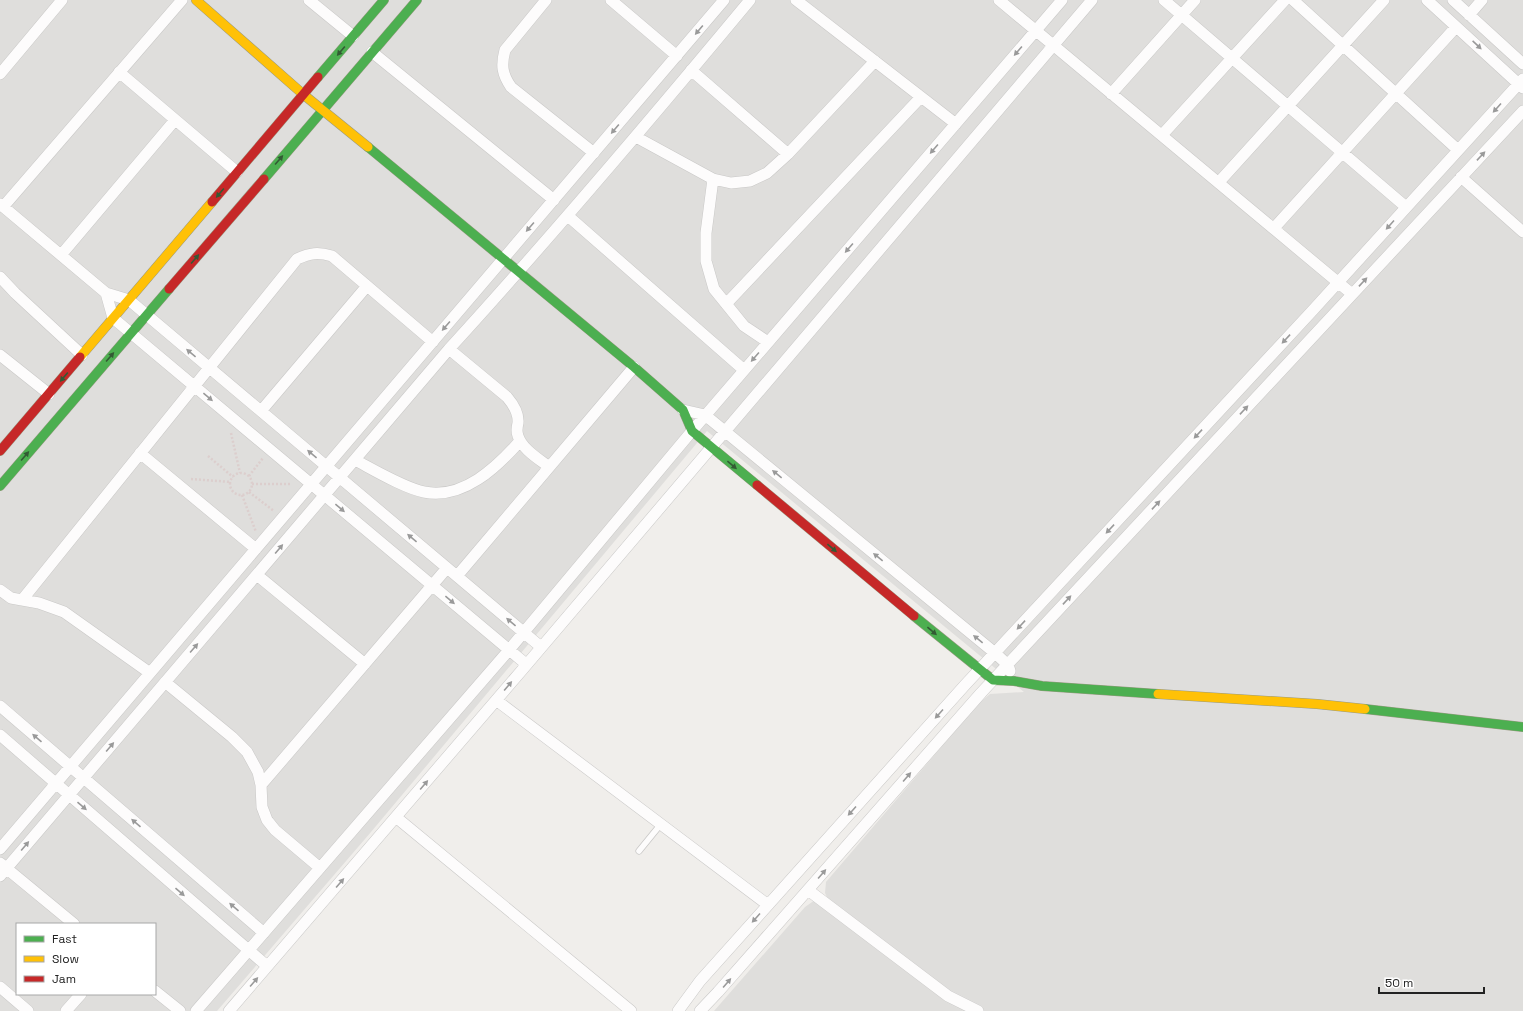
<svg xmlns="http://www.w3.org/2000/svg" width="1523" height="1011" font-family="'Space Grotesk',sans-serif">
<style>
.residential{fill:#dfdedc;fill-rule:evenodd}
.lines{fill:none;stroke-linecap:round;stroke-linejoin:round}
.lane-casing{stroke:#c9c8c7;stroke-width:7}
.street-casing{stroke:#c9c8c7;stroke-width:12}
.fast-casing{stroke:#999a82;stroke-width:10}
.slow-casing{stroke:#999a82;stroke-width:10}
.jam-casing{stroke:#999a82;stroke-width:10}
.path{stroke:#dccecd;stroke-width:2.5;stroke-dasharray:2 2;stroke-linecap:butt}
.lane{stroke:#fdfcfc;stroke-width:5.5}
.street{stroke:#fdfcfc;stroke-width:11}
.fast{stroke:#4caf50;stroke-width:9}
.slow{stroke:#ffc107;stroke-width:9}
.jam{stroke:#c62828;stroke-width:9}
.oneway{fill:#9a9a9a}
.oneway2{fill:#335a34}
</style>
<rect width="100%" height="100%" fill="#f0eeeb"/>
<path class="residential" d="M0,0H1523V1011H714L805,907L815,900L828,899L825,893L826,882L979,703L990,694L1024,692L707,431L371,832L217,1011H0ZM17,924H155V994H17Z"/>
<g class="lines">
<g class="lane-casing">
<path id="lane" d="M639,851L661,824"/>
</g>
<g class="street-casing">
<path id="street" d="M309,0L353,36
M546,0L505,50C501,65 502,74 511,87L594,153
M611,0L677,56
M796,0L956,124
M999,0L1352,294
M1164,0L1406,207
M1293,0L1458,150
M1427,0L1523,88
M1453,0L1523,64
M1469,15L1482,0
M372,52L554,200
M691,70L788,154
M119,72L237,172
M0,74L62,0
M1111,94L1195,0
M1162,135L1285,0
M636,137L713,179L731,183L750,181L767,173L788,154L875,61
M1461,177L1523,232
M713,179L706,233V261L714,289L744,326L768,342
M1219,182L1384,0
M0,204L106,293L129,300L541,647
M3,207L182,0
M568,216L744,370
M1274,228L1456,27
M61,255L175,120
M0,277L15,293L82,355
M106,293L113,318L526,664
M726,304L921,97
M449,349L507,397C513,404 519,413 518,423C517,427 516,431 518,436C522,449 539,459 549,467
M0,355L49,394
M683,410L705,415L995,653L1008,665L1010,671
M261,411L367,286
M140,453L256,549
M355,460C374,470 404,488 424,492C463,500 497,467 520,441
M257,575L365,664
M457,576L634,367
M0,590L11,598L39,603L64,612L150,673
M22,600L297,259C310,253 318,252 332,256L433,342
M165,682L232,737L247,752L258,772L261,785L262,807L267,820L275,830L320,868
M496,700L768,905
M0,706L264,933
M0,735L267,966
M261,785L447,568
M397,818L631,1011
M0,849L724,0
M0,863L74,924
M0,876L449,349C553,235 652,118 750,0
M808,890L948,996L978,1011
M0,987L28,1011
M155,991L180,1011
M66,1011L81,994
M196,1011L509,650L692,431L1062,0
M229,1011C519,676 805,337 1092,0
M678,1011L700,981L965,685L1313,310L1523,79
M700,1011L718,992L981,693L1523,111"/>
</g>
<g class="fast-casing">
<path id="fast" d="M318,77L384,0
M368,147L634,367L683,410L692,431L757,485
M264,179L417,0
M0,486L169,289
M914,616L993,680L1014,681L1042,686L1158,694
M1365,709L1523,727"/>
</g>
<g class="slow-casing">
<path id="slow" d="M196,0L304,95L368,147
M80,357L212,202
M1158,694L1317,704L1365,709"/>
</g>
<g class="jam-casing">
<path id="jam" d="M212,202L318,77
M169,289L264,179
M0,451L80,357
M757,485L914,616"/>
</g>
<path class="path" d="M231,433L240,473
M208,456L233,477
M230 484a11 11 0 1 1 22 0a11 11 0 1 1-22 0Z
M249,476L263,458
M191,479L231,482
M252,484H292
M249,492L274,511
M242,495L256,532"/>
<use href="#lane" class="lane"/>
<use href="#street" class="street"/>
<use href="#fast" class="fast"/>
<use href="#slow" class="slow"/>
<use href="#jam" class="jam"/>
</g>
<defs><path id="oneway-solid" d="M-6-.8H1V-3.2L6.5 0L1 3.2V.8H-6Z"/></defs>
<g class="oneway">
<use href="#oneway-solid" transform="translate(699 30) rotate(130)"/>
<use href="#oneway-solid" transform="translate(1477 45) rotate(43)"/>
<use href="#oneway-solid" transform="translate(1018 51) rotate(131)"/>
<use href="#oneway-solid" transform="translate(1497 108) rotate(132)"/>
<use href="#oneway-solid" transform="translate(615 129) rotate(130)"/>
<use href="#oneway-solid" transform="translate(934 149) rotate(131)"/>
<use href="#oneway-solid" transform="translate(1481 156) rotate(-47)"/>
<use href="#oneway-solid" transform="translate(1390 225) rotate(132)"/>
<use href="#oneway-solid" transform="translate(530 227) rotate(131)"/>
<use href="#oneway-solid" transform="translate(849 248) rotate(131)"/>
<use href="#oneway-solid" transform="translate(1363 282) rotate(-47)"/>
<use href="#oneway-solid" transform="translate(446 326) rotate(131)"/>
<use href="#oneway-solid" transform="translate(1286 339) rotate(133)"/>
<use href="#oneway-solid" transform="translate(191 353) rotate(-140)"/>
<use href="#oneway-solid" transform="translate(755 357) rotate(131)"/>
<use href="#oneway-solid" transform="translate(208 397) rotate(40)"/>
<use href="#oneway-solid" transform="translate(1244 410) rotate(-47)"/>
<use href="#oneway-solid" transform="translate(1198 434) rotate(133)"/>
<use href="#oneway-solid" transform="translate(312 454) rotate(-140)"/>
<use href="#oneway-solid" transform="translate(777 474) rotate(-141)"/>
<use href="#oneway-solid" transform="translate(1156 505) rotate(-47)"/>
<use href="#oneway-solid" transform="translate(340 508) rotate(40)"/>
<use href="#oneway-solid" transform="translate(1110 529) rotate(133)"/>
<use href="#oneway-solid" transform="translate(412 538) rotate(-140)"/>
<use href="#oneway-solid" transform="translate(279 549) rotate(-50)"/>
<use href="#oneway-solid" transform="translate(878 557) rotate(-141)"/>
<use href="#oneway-solid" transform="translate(450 600) rotate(40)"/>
<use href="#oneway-solid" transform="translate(1067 600) rotate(-47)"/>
<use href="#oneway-solid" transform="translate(511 622) rotate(-140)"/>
<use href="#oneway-solid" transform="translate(1021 625) rotate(133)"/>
<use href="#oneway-solid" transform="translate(978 639) rotate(-141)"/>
<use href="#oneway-solid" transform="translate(194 648) rotate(-49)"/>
<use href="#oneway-solid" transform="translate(508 686) rotate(-50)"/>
<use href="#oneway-solid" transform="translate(939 714) rotate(132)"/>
<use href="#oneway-solid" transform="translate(37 738) rotate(-139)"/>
<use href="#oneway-solid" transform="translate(110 747) rotate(-50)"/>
<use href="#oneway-solid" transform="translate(907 777) rotate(-49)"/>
<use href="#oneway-solid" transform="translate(424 785) rotate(-50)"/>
<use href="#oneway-solid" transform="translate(82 806) rotate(41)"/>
<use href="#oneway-solid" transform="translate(852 811) rotate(132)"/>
<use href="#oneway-solid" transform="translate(136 823) rotate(-139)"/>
<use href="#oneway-solid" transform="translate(25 846) rotate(-50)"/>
<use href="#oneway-solid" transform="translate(822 874) rotate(-49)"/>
<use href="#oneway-solid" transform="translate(340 883) rotate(-49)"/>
<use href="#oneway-solid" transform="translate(180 892) rotate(41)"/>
<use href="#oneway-solid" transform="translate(234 907) rotate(-139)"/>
<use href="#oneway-solid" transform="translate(756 918) rotate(132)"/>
<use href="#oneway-solid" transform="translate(254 982) rotate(-49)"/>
<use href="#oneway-solid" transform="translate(727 983) rotate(-49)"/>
</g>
<g class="oneway2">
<use href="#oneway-solid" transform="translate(341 51) rotate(130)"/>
<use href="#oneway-solid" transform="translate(279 160) rotate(-49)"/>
<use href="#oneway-solid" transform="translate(220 193) rotate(130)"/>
<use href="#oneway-solid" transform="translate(195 259) rotate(-49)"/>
<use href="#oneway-solid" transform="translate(110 357) rotate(-49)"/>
<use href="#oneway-solid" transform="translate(64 377) rotate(130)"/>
<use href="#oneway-solid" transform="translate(25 456) rotate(-49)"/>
<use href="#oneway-solid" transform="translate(732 465) rotate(40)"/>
<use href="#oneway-solid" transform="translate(832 548) rotate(40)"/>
<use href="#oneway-solid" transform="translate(932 631) rotate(40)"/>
</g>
<rect x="16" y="923" width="140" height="72" fill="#ffffff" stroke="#a7a7a7"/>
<rect x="24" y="936" width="20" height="6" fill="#4caf50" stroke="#a7a7a7"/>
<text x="52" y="943" font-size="12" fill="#222222">Fast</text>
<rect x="24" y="956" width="20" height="6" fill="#ffc107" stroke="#a7a7a7"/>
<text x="52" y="963" font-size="12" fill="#222222">Slow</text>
<rect x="24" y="976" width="20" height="6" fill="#c62828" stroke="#a7a7a7"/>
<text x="52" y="983" font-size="12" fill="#222222">Jam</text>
<path d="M1379 987v6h105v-6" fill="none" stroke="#222222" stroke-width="2"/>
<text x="1385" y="987" font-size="12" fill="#222222" stroke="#ffffff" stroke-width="3" paint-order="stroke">50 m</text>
</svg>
